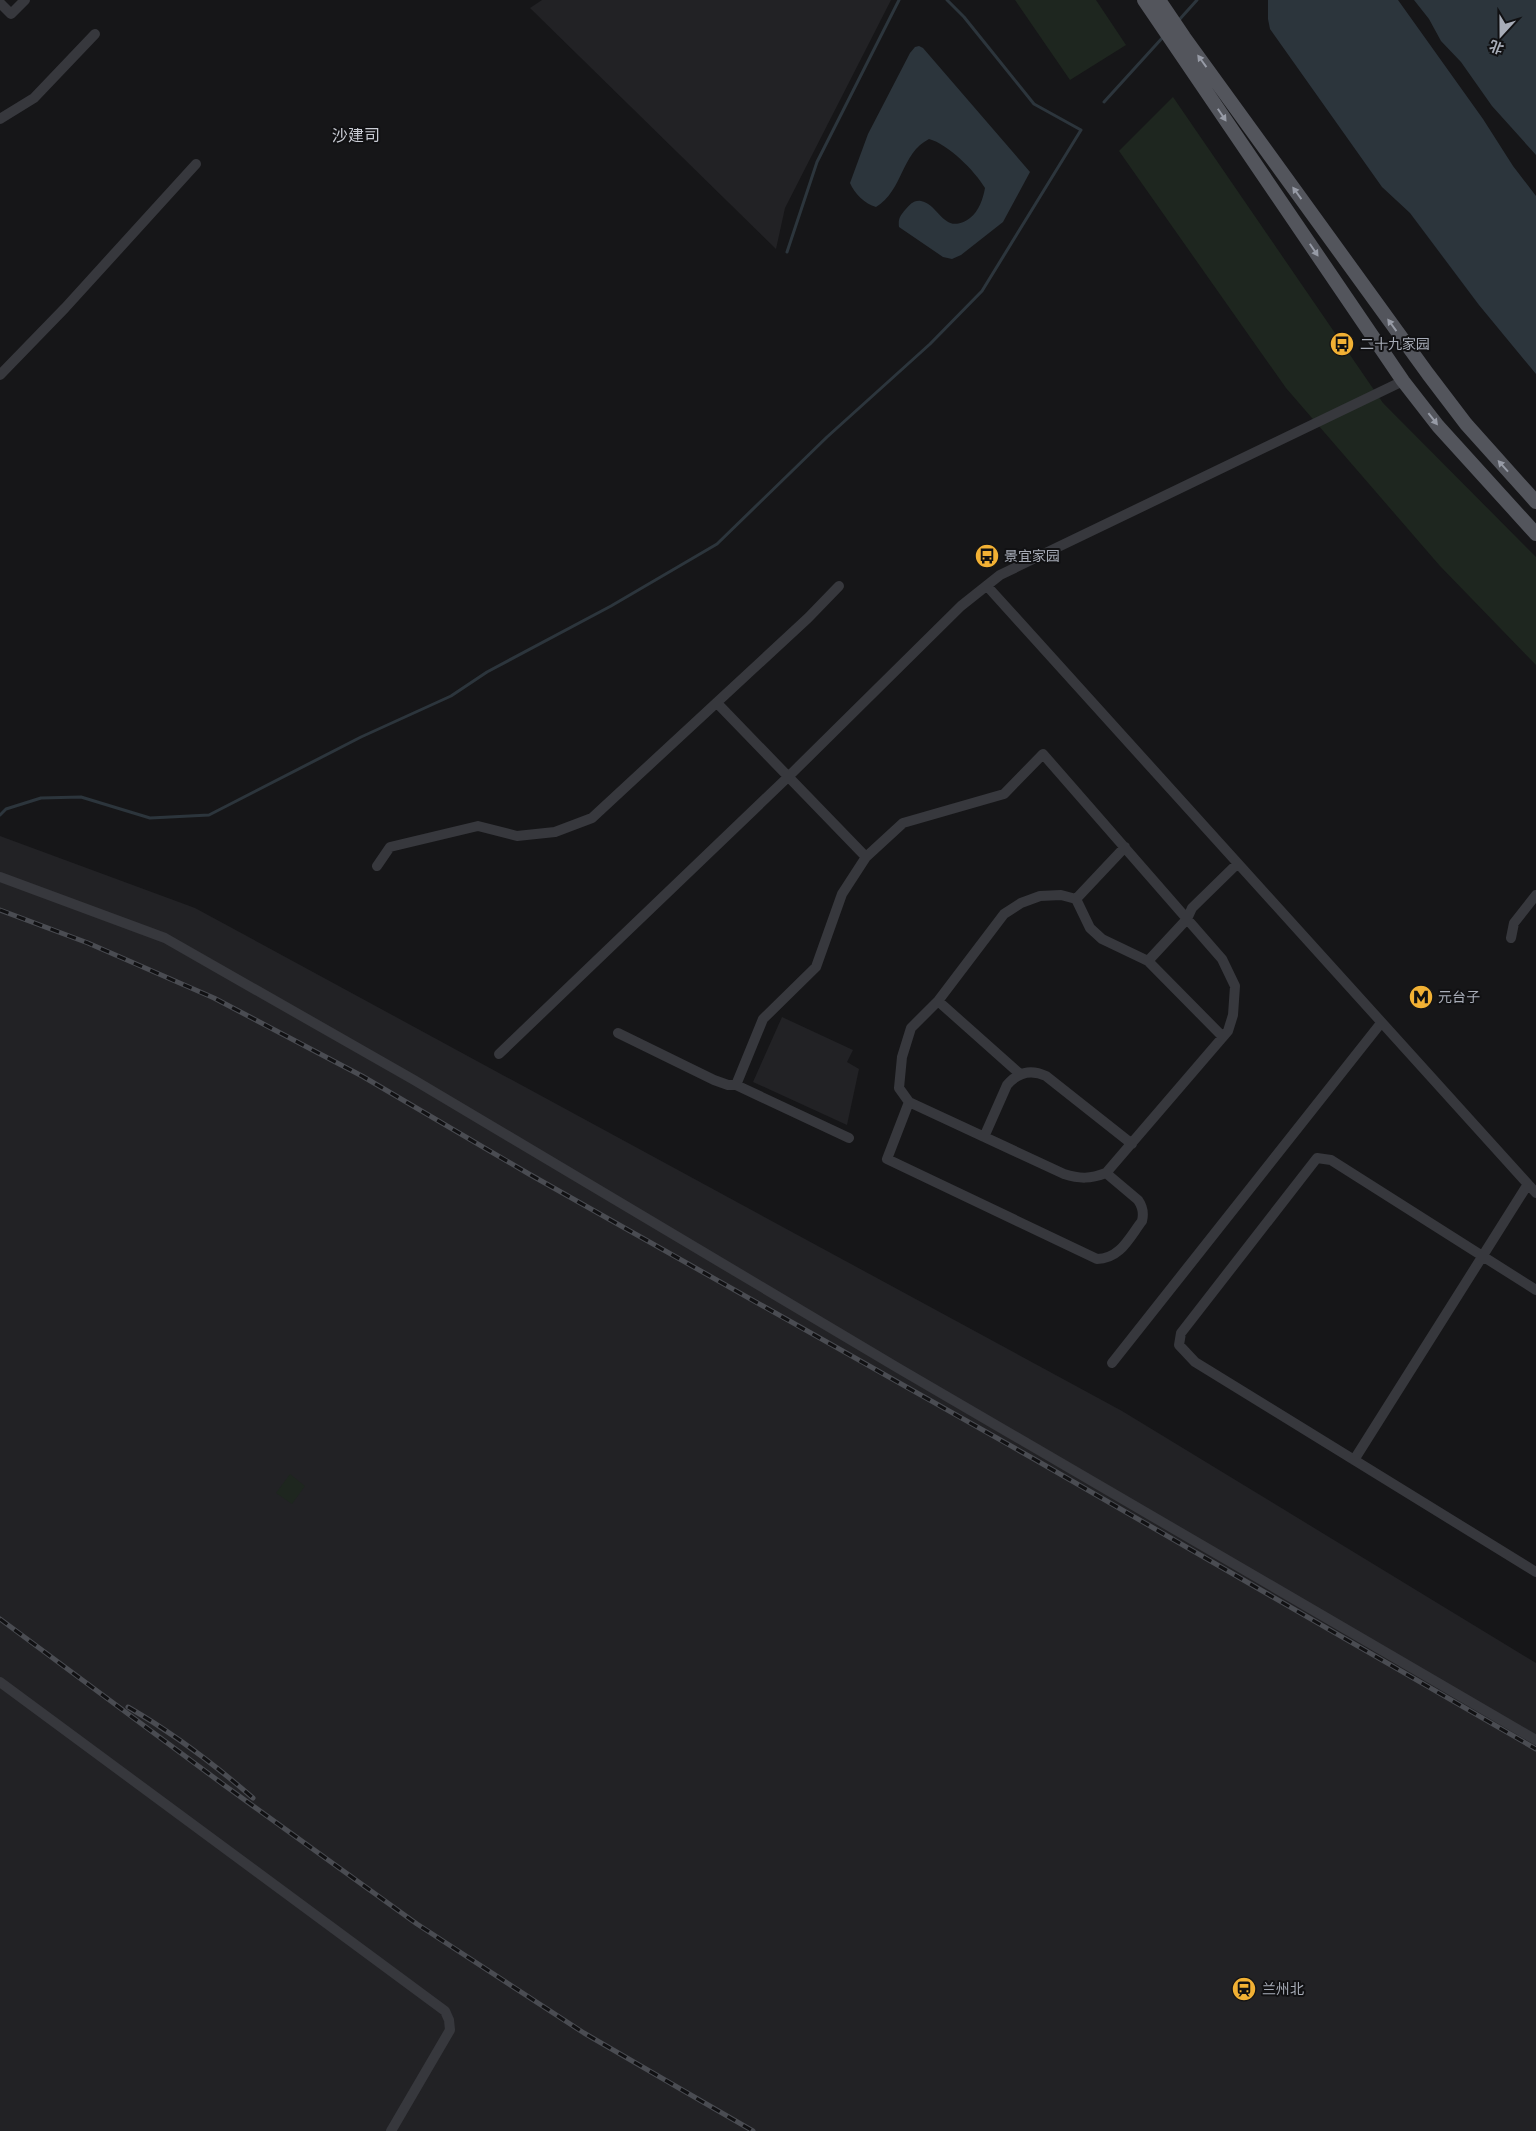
<svg xmlns="http://www.w3.org/2000/svg" width="1536" height="2131" font-family="'DejaVu Sans','Noto Sans SC',sans-serif">
<style>
.built{fill:#222225}
.green{fill:#1e261f}
.water{fill:#2c353c}
.lines{fill:none;stroke-linecap:round;stroke-linejoin:round}
.stream{stroke:#2c353c;stroke-width:3}
.minor{stroke:#37383d;stroke-width:10}
.major{stroke:#53555c;stroke-width:14}
.rail-casing{stroke:#4a4c52;stroke-width:5}
.rail{stroke:#111113;stroke-width:3;stroke-dasharray:9;stroke-linecap:butt}
.oneway{fill:#979ba6}
.labels{text-anchor:middle;stroke-width:4;stroke-linejoin:round;paint-order:stroke}
.poi-label{font-size:14px;fill:#a8adb8;stroke:#111113;text-anchor:start}
.quarter-label{font-size:16px;fill:#c9ccd4;stroke:#111113}
</style>
<rect width="100%" height="100%" fill="#161618"/>
<path class="built" d="M542,0H891L785,208L776,249L530,8Z
M0,836L195,908L1122,1411L1536,1663V2131H0Z
M782,1017L853,1050L847,1062L859,1069L847,1125L753,1082Z"/>
<path class="green" d="M1015,0H1096L1126,45L1070,80Z
M1173,97L1383,403L1536,557V665L1440,566L1286,388L1119,151Z
M290,1474L305,1486L292,1504L276,1493Z"/>
<path class="water" d="M1268,0H1398L1483,119L1513,166L1536,196V374L1479,305L1410,213L1382,187L1270,29L1268,19Z
M1414,0H1536V155L1492,106L1461,62L1441,41L1429,19Z
M919,46L923,48L1030,172L1003,222L961,255L952,259L943,257L899,227C898,219 900,216 905,210C910,205 913,200 921,201C939,204 944,237 970,218C979,211 983,199 985,188C975,171 948,144 929,139C901,153 903,191 876,207C865,204 854,193 850,183L868,134L910,53L915,47Z"/>
<g class="lines">
<path class="stream" d="M1179,20L1197,0
M1104,102L1164,36
M787,252L817,162L899,0
M0,815L6,809L41,798L81,797L150,818L209,815L361,737L451,696L487,672L611,606L717,544L827,437L930,344L982,291L1081,130L1034,104L964,17L947,0"/>
<path class="minor" d="M0,3L11,14L25,0
M0,119L34,98L95,34
M0,375L65,308L196,164
M987,586L1536,1193
M717,703L866,857
M377,866L390,847L478,826L517,836L555,832L592,818L808,618L839,586
M0,877L165,938L414,1080L898,1368L1536,1740
M1076,899L1090,928L1102,939L1148,961L1223,1037
M1076,899L1125,847
M1511,938L1514,923L1536,895
M1148,961L1187,919L1192,908L1237,864
M938,1001L1020,1074
M618,1033L714,1080L728,1085H736L849,1138
M499,1054L789,776L961,606L1000,575L1403,381
M736,1085L763,1019L816,967L842,894L866,857L903,823L1004,794L1043,754L1222,959L1235,986L1233,1015L1228,1031L1106,1173C1090,1179 1080,1179 1064,1174L909,1102L899,1088L902,1057L911,1028L938,1001L1004,914L1021,903L1040,896L1061,895L1076,899
M909,1102L887,1159L1097,1259C1120,1259 1129,1238 1142,1221C1144,1213 1143,1207 1138,1200L1106,1173
M984,1137L1007,1085C1018,1072 1031,1069 1046,1076L1132,1144
M1536,1290L1331,1160L1317,1158L1181,1333L1179,1345L1195,1362L1536,1572
M1112,1363L1381,1023
M1354,1460L1528,1184
M0,1682L445,2011L449,2020L450,2030L391,2131"/>
<path class="major" d="M1144,0L1403,381L1438,426L1536,534
M1159,0L1184,37L1428,374L1466,424L1536,502"/>
<g class="rail-casing">
<path id="rail" d="M0,910L88,943L214,998L362,1076L529,1174L1034,1459L1536,1749
M0,1619L224,1785L417,1924L584,2033L753,2131
M128,1707C173,1733 214,1764 253,1798"/>
</g>
<use href="#rail" class="rail"/>
</g>
<defs><path id="oneway-solid" d="M-6-.8H1V-3.2L6.5 0L1 3.2V.8H-6Z" transform="scale(1.25)"/></defs>
<g class="oneway">
<use href="#oneway-solid" transform="translate(1202 61) rotate(-126)"/>
<use href="#oneway-solid" transform="translate(1222 115) rotate(56)"/>
<use href="#oneway-solid" transform="translate(1297 193) rotate(-126)"/>
<use href="#oneway-solid" transform="translate(1314 250) rotate(56)"/>
<use href="#oneway-solid" transform="translate(1392 325) rotate(-126)"/>
<use href="#oneway-solid" transform="translate(1433 419) rotate(52)"/>
<use href="#oneway-solid" transform="translate(1503 466) rotate(-132)"/>
</g>
<defs>
<g id="bus-disc" transform="scale(1.25)"><circle r="9.5" fill="#f2b134" stroke="#111113"/><path d="M-5-6H5V4H4V6H2V4H-2V6H-4V4H-5ZM-3.5-4V0h7V-4ZM-3.5 1.2v1.5H-2V1.2ZM2 1.2v1.5H3.5V1.2Z" fill="#111"/></g>
<g id="metro-disc" transform="scale(1.25)"><circle r="9.5" fill="#f2b134" stroke="#111113"/><path d="M-5.5 5V-5H-3L0 0L3-5H5.5V5H3V-.5L0 4L-3-.5V5Z" fill="#111"/></g>
<g id="station-disc" transform="scale(1.25)"><circle r="9.5" fill="#f2b134" stroke="#111113"/><path d="M-3-6H3Q5-6 5-4V2Q5 4 3 4L4.5 6H3L1.5 4h-3L-3 6H-4.5L-3 4Q-5 4-5 2V-4Q-5-6-3-6ZM-3.5-4v3h7v-3ZM-3.5 1v1.5H-2V1ZM2 1v1.5H3.5V1Z" fill="#111"/></g>
</defs>
<g fill-rule="evenodd">
<use href="#bus-disc" x="1342" y="344"/>
<use href="#bus-disc" x="987" y="556"/>
<use href="#metro-disc" x="1421" y="997"/>
<use href="#station-disc" x="1244" y="1989"/>
</g>
<g class="labels">
<g class="poi-label">
<text x="1360" y="349">二十九家园</text>
<text x="1004" y="561">景宜家园</text>
<text x="1438" y="1002">元台子</text>
<text x="1262" y="1994">兰州北</text>
</g>
<g class="quarter-label">
<text x="356" y="141">沙建司</text>
</g>
</g>
<g transform="translate(1501 35) rotate(201)" stroke="#111113" stroke-width="4" paint-order="stroke">
<path d="M0-4L9 19L0 12L-9 19Z" fill="#a8adb8"/>
<text y="-8" font-size="14" font-weight="bold" text-anchor="middle" fill="#a8adb8">北</text>
</g>
</svg>
